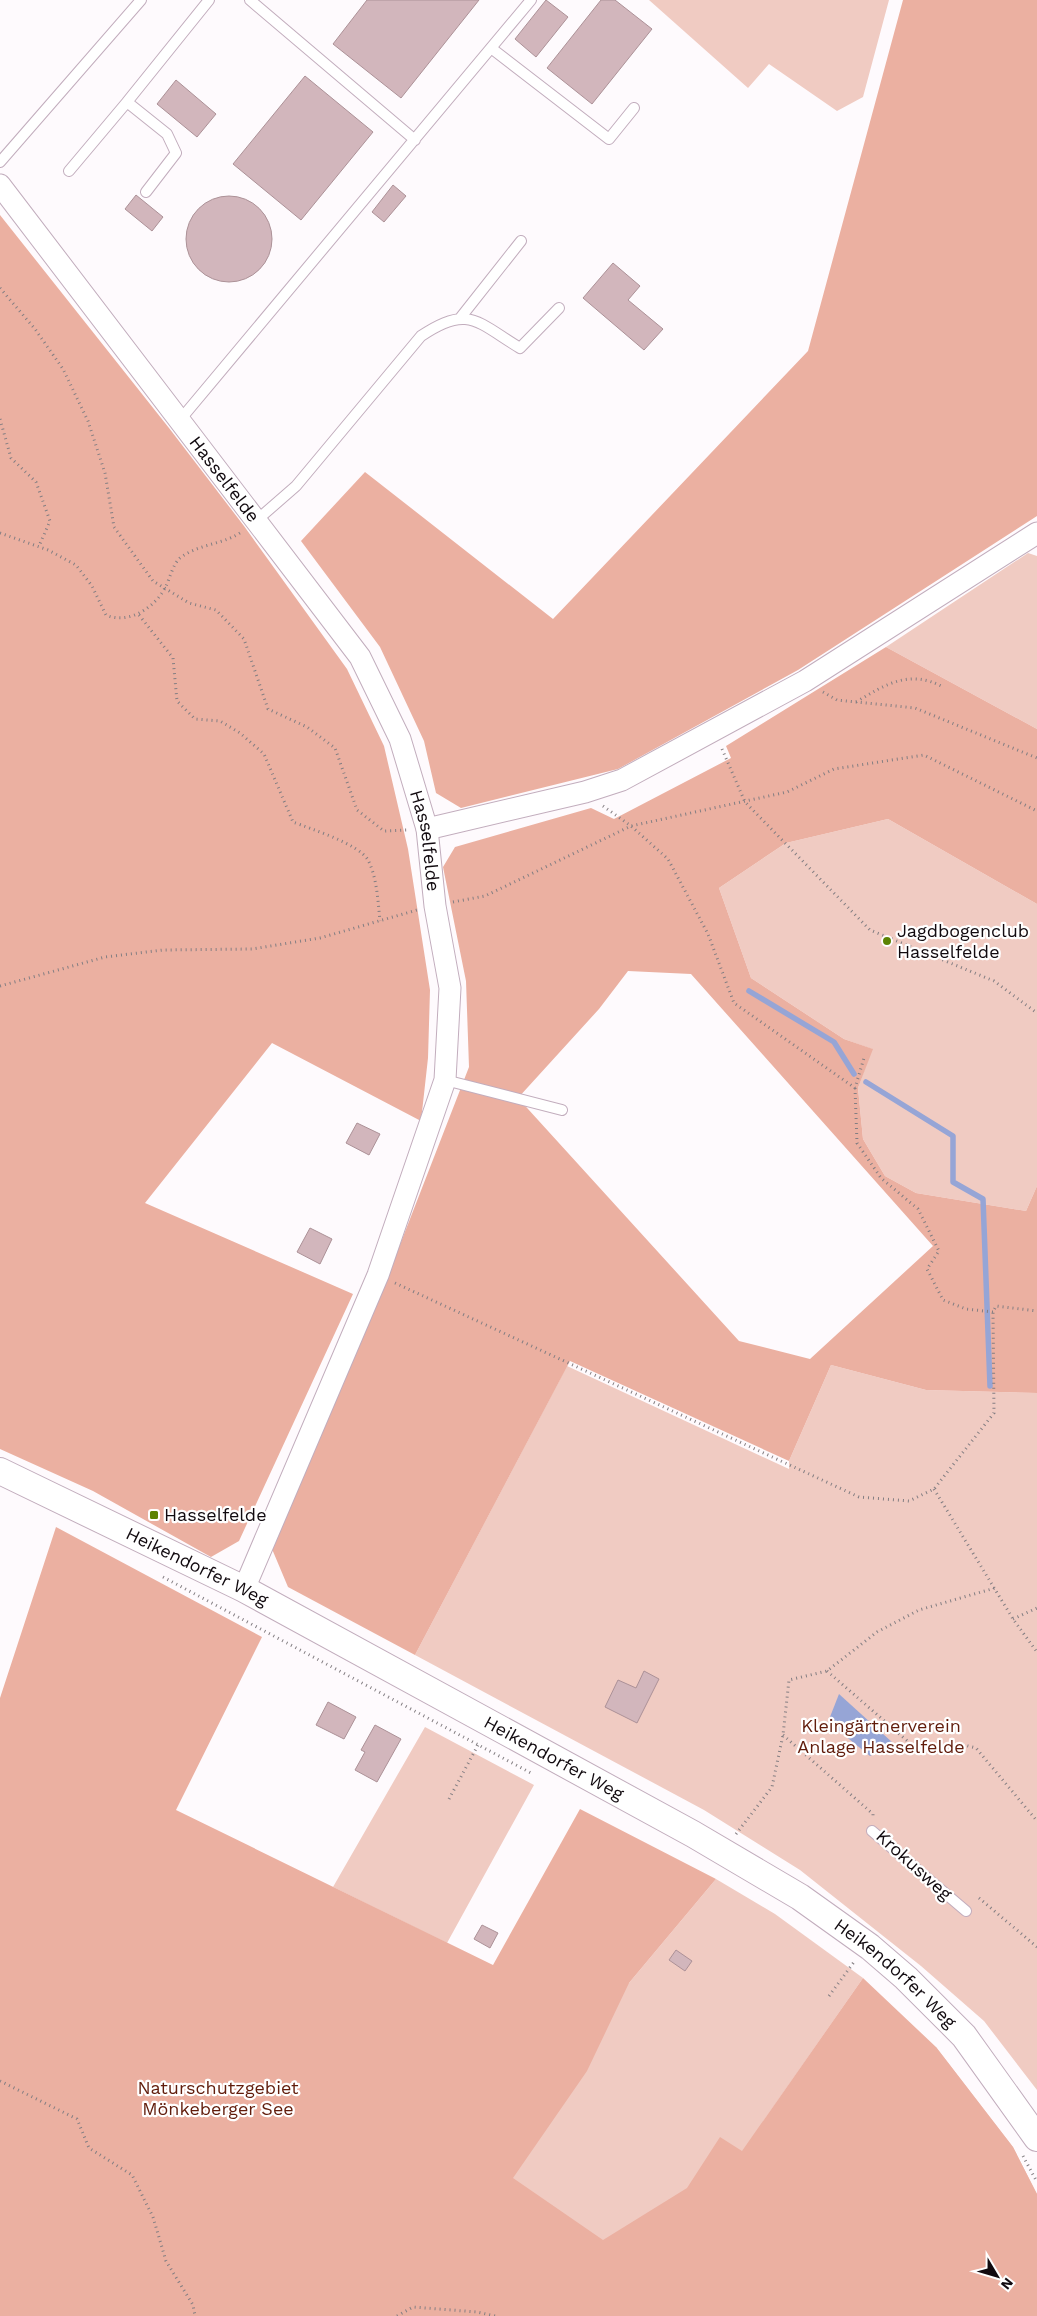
<svg xmlns="http://www.w3.org/2000/svg" width="1037" height="2316" font-family="'Work Sans',sans-serif">
<style>
.green{fill:#f0cbc2}
.forest{fill:#ebb0a1;fill-rule:evenodd}
.water{fill:#96a5d6}
.lines{fill:none;stroke-linecap:round;stroke-linejoin:round}
.stream{stroke:#96a5d6;stroke-width:5.5}
.building{fill:#d2b6bc;stroke:#ac9197}
.service-casing{stroke:#c2adbd;stroke-width:12}
.minor-casing{stroke:#c2adbd;stroke-width:23}
.tertiary-casing{stroke:#c2adbd;stroke-width:28}
.path{stroke:#837e82;stroke-width:3;stroke-dasharray:1 4;stroke-linecap:butt}
.service{stroke:#fff;stroke-width:10}
.minor{stroke:#fff;stroke-width:21}
.tertiary{stroke:#fff;stroke-width:26}
.poi-dot{fill:#5c8303;stroke:#fff;stroke-width:2}
.labels{text-anchor:middle;stroke-width:4.5;stroke-linejoin:round;paint-order:stroke}
.street-label{font-size:18px;fill:#110a0f;stroke:#fff}
.poi-label{font-size:18px;fill:#110a0f;stroke:#fff;text-anchor:start}
.park-label{font-size:18px;fill:#611c0b;stroke:#fff}
</style>
<rect width="100%" height="100%" fill="#fefafd"/>
<path class="green" d="M649,0H889L863,97L837,111L769,64L748,88Z
M1028,553L1037,556V729L886,647Z
M888,819L1037,904V1186L1026,1211L916,1193L885,1176L863,1139L858,1088L872,1049L844,1039L751,978L719,888L786,843Z
M831,1365L926,1390L1037,1393V2090L984,2021L921,1966L800,1870L704,1810L415,1655L567,1366L789,1469V1461Z
M425,1727L534,1785L447,1943L333,1887Z
M0,1874L483,1977L629,1983L716,1879L775,1914L863,1978L762,2123L936,2047L1013,2147L1037,2194V2316H0Z"/>
<path class="forest" d="M903,0H1037V516L798,670L618,769L461,808L436,793L424,741L380,647L301,541L365,472L553,619L808,351Z
M0,215L169,428L244,526L347,669L384,746L408,849L430,990L428,1058L421,1121L272,1043L145,1203L353,1294L239,1541L211,1557L93,1491L0,1449Z
M886,647L1037,729V904L888,819L786,843L719,888L751,978L844,1039L873,1049L858,1088L863,1139L885,1176L916,1193L1026,1211L1037,1186V1393L926,1390L831,1365L789,1461L570,1361L415,1655L288,1587L272,1549L382,1291L469,1067L466,981L443,867L455,847L591,808L614,819L731,758L726,746ZM628,971L691,974L933,1246L810,1359L739,1341L518,1098L599,1009Z
M56,1527L262,1637L176,1810L493,1965L580,1809L716,1879L629,1983L587,2071L513,2178L603,2240L687,2188L720,2137L742,2151L863,1978L936,2047L1013,2147L1037,2194V2316H0V1698Z"/>
<path class="water" d="M839,1694L893,1743V1744L870,1756L828,1722Z"/>
<g class="lines">
<path class="stream" d="M749,991L834,1042L854,1074
M866,1082L953,1136V1182L983,1199L990,1386"/>
</g>
<path class="building" d="M367,0H479L401,98L333,44Z
M546,0L568,17L536,57L515,39Z
M601,0H615L652,29L592,104L547,68Z
M305,76L373,132L301,220L233,164Z
M176,80L216,114L197,137L157,104Z
M393,185L406,196L384,222L372,212Z
M136,195L163,217L152,231L125,209Z
M186 239a43 43 0 1 1 86 0a43 43 0 1 1-86 0Z
M613,263L640,286L628,300L663,329L644,350L583,298Z
M357,1123L380,1134L369,1155L346,1143Z
M310,1228L332,1239L320,1264L297,1252Z
M644,1671L659,1679L637,1723L605,1707L618,1680L636,1688Z
M328,1702L356,1717L344,1739L316,1725Z
M375,1725L401,1739L377,1782L355,1770L365,1752L361,1750Z
M482,1925L498,1933L490,1948L474,1939Z
M676,1950L692,1961L685,1971L669,1960Z"/>
<g class="lines">
<g class="service-casing">
<path id="service" d="M250,0L415,140
M491,48L609,139L634,108
M0,162L141,0
M69,171L127,102
M146,192L176,153L167,134L127,102L209,0
M461,317L521,241
M180,420L531,0
M257,520L296,486L421,336C468,304 477,322 520,348L559,308
M445,1080L562,1110
M872,1831L966,1911"/>
</g>
<g class="minor-casing">
<g id="minor">
<path id="s1" d="M0,185L360,657L400,739L427,829L435,906L450,988L445,1080L378,1275L244,1589"/>
<path d="M427,829L585,792L622,780L805,681L1037,533"/>
</g>
</g>
<g class="tertiary-casing">
<g id="tertiary">
<path id="s2" d="M0,1471L244,1589L693,1834L800,1897L870,1947L906,1978L964,2036L1037,2138"/>
</g>
</g>
<path class="path" d="M0,288L35,329L63,369L88,421L105,473L114,527L153,581L189,603L216,610L244,639L268,709L307,727L335,748L357,810L384,831L407,830
M0,419L11,458L36,482L50,521L39,546
M0,533L48,550L76,565L92,586L106,615C129,625 156,607 166,586C170,578 173,564 180,558C198,544 221,545 240,533
M139,615L173,658L177,701L195,719L220,721L240,733L264,754L293,822C311,829 359,844 368,860C377,877 378,902 380,921
M823,692L837,700L915,708L1037,758
M856,702C886,684 910,669 943,687
M722,749L745,802L870,930L994,981L1037,1013
M603,806L631,826L668,859L708,934L734,1003L855,1088L864,1058
M453,902L485,896L631,826L787,792L834,769L924,755L1037,811
M0,986L105,957L163,950L252,949L320,938L417,910
M855,1088L857,1143L881,1178L918,1209L939,1251L927,1269L943,1300L966,1309L993,1312
M395,1283L859,1497L909,1501L934,1489L994,1413L993,1312L996,1306L1037,1311
M934,1489L1013,1619L1037,1652
M163,1577L531,1773
M1013,1619L1037,1608
M827,1671L912,1745L930,1750L956,1743L976,1748L1037,1821
M783,1735L873,1814V1818
M449,1799L478,1745
M736,1834L772,1787L783,1735L789,1680L827,1671L877,1632L919,1610L995,1588
M979,1898L1037,1947
M829,1996L854,1962
M0,2081L77,2119L89,2148L132,2175L153,2217L166,2261L193,2305L195,2316
M1023,2156L1037,2182
M397,2316L413,2307L477,2312L495,2316"/>
<use href="#service" class="service"/>
<use href="#minor" class="minor"/>
<use href="#tertiary" class="tertiary"/>
</g>
<g class="poi-dot">
<circle cx="887" cy="941" r="5"/>
<rect x="149" y="1510" width="10" height="10" rx="2.5"/>
</g>
<g class="labels">
<g class="street-label">
<text dy="6" stroke="none"><textPath href="#s1" startOffset="370">Hasselfelde</textPath></text>
<text dy="6" stroke="none"><textPath href="#s1" startOffset="790">Hasselfelde</textPath></text>
<text dy="6" stroke="none"><textPath href="#s2" startOffset="219">Heikendorfer Weg</textPath></text>
<text dy="6" stroke="none"><textPath href="#s2" startOffset="624">Heikendorfer Weg</textPath></text>
<text transform="translate(914 1865) rotate(42)" y="6">Krokusweg</text>
<text dy="6" stroke="none"><textPath href="#s2" startOffset="1029">Heikendorfer Weg</textPath></text>
</g>
<g class="poi-label">
<text x="897" y="937">Jagdbogenclub<tspan x="897" dy="21">Hasselfelde</tspan></text>
<text x="164" y="1521">Hasselfelde</text>
</g>
<g class="park-label">
<text x="881" y="1732">Kleingärtnerverein<tspan x="881" dy="21">Anlage Hasselfelde</tspan></text>
<text x="218" y="2094">Naturschutzgebiet<tspan x="218" dy="21">Mönkeberger See</tspan></text>
</g>
</g>
<g transform="translate(997 2276) rotate(128)" stroke="#ffffff" stroke-width="4" paint-order="stroke">
<path d="M0-4L9 19L0 12L-9 19Z" fill="#110a0f"/>
<text y="-8" font-size="14" font-weight="bold" text-anchor="middle" fill="#110a0f">N</text>
</g>
</svg>
